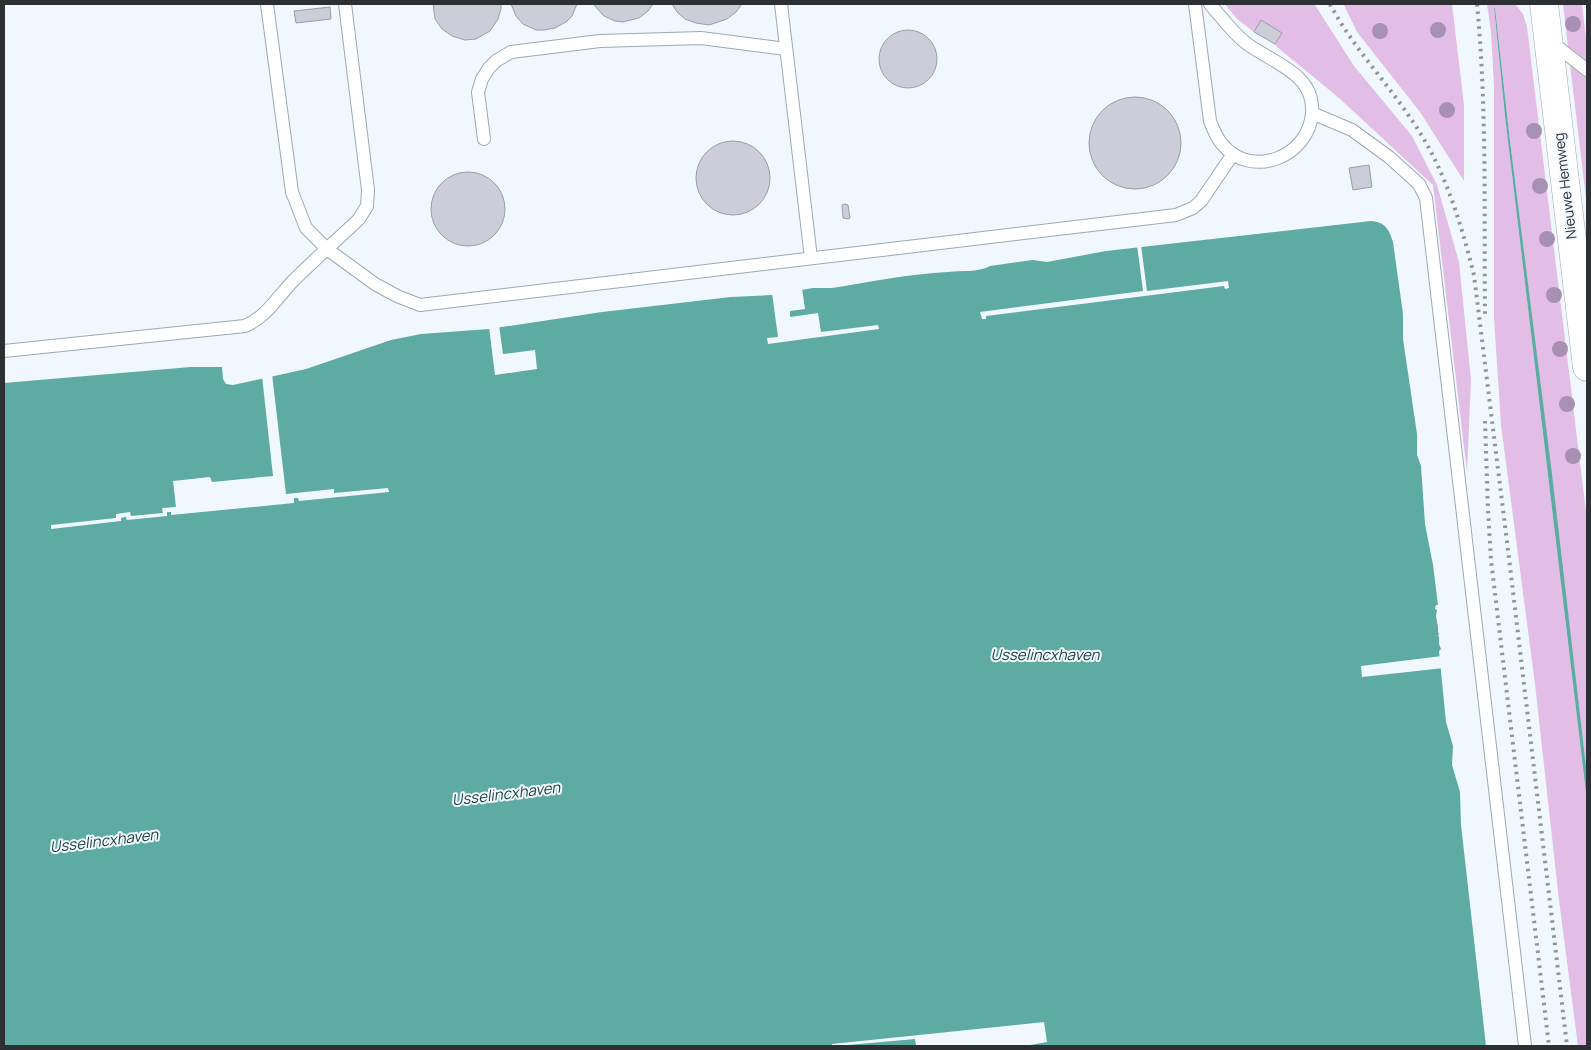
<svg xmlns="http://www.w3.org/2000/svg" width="1591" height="1050" font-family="Manrope,sans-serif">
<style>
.green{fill:#e2bee7}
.water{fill:#5daba2}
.pier{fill:#f0f7ff}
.building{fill:#cdcdd8;stroke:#9c9ca6}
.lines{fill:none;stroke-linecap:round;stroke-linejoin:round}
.service-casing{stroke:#a0a7b1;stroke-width:14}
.secondary-casing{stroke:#a0a7b1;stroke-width:29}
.service{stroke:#fff;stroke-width:12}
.secondary{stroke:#fff;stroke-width:28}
.rail{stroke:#90959a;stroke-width:4;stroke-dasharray:2.5 5;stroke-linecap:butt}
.tree{fill:#a890b3}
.labels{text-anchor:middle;stroke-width:4;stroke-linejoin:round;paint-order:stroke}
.street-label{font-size:14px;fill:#2d3033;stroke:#f0f7ff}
.water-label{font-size:15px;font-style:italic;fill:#1d423e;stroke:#f0f7ff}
</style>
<rect width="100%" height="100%" fill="#f0f7ff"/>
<path class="green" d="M1225,4H1305L1315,5L1354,66L1412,136L1437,185L1459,262L1471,380L1467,472L1433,185L1339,98L1277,47L1275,44L1282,33L1261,20L1254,32L1237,19Z
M1357,4H1452L1464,105V181L1420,112L1357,32L1344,5Z
M1487,4H1515L1523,14L1527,27L1587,520V775L1510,141L1495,8L1494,7L1505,116L1587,801V1046H1578L1559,900L1535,684L1501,425L1494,318V86L1491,32Z
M1563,4H1582L1587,47V63L1568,47Z
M1570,64L1587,77V207Z"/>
<path class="water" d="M1494,7L1495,8L1510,141L1552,474L1587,775V801L1505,116Z
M1371,221C1385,222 1389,229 1393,242L1403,314V339L1417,434V455L1421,466L1425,524L1433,565L1438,605H1436L1435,609L1437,610L1436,616L1438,627V632L1439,634L1438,636L1439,637V644L1441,649L1439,651L1446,722L1453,746L1452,765L1460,792L1461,825L1486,1046H4V383L191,367H222L223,379L226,384L233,385L306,369L391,340L421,334L489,329L602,312L731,297L772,295L813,288H832C870,282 909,274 948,272C962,270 977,273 990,266L1033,260L1047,262L1106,251Z"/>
<path class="pier" d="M1137,245H1141L1147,291L1228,281L1229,288L1225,289L1224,286L986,316V319H982L980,312L1143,291Z
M802,288L805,309L790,311V317L818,313L821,332L878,325L879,329L768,344L767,338L778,337L772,293Z
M499,325L503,354L535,350L537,369L495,375L489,327Z
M272,374L286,494L334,489V493L388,488L389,492L299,501L298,498H294V503L171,515V512H167V516L127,520L126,517L121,518V521L51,529V525L116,518V514L130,512L131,516L163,513L162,508L176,507L173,481L210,477L212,482L273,476L262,376Z
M1442,656L1444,668L1362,677L1361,666Z
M1044,1022L1047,1042L1025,1046H916L915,1039L837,1046H832V1044Z"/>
<path class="building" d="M433,4H501V9L498,19L490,31L476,39L465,40L452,36L442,29L435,19Z
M511,4H577L572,16L566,22L555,28L544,30H536L523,24L516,16Z
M593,4H653L648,11L639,18L623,22L615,21L604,16Z
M672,4H742L736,12L727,19L709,25L696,23L685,19L677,12Z
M330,7L331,19L296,23L294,11Z
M1261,20L1282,33L1275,44L1254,32Z
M879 59a29 29 0 1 1 58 0a29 29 0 1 1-58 0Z
M1089 143a46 46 0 1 1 92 0a46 46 0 1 1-92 0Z
M696 178a37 37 0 1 1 74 0a37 37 0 1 1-74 0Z
M1369,165L1372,187L1353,190L1349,168Z
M431 209a37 37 0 1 1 74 0a37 37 0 1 1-74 0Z
M845,204L848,205L850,218L848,219L843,218L842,205Z"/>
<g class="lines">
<g class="service-casing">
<path id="service" d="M267,4L292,192L306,228L327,249L375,284L397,296L420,305L1176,215L1193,208L1201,201L1233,154
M781,4L811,258
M1195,4L1210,121C1213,129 1216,137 1222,144C1251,180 1309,157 1312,113C1315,73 1272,63 1246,43C1232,32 1222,18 1210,4
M1550,41L1587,70
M1312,113L1352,130L1389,157L1419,184L1426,198L1525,1046
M484,139L478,92L482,79L489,68L496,61L511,52L600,41L701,38L786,49
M4,351L245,326C266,317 277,298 292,282C314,260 337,240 359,219L367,206L368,190L345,4"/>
</g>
<g class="secondary-casing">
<path id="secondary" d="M1544,4L1587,367"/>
</g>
<use href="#service" class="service"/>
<use href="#secondary" class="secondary"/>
<path class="rail" d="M1330,4C1352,46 1385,80 1411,119C1444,166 1460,220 1474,275L1509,558L1567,1046
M1477,4C1487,108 1484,212 1485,316
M1485,421L1488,510L1491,560L1549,1046"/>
</g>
<g class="tree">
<circle cx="1573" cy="24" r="8"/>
<circle cx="1438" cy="30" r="8"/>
<circle cx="1380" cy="31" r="8"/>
<circle cx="1447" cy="110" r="8"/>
<circle cx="1534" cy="131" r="8"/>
<circle cx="1540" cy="186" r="8"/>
<circle cx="1547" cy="239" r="8"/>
<circle cx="1554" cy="295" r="8"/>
<circle cx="1560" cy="349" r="8"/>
<circle cx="1567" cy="404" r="8"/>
<circle cx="1573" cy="456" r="8"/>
</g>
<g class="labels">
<g class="street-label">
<text transform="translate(1565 186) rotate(-97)" y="5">Nieuwe Hemweg</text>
</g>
<g class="water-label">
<text x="1045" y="660">Usselincxhaven</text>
<text transform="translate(506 794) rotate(-7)" y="5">Usselincxhaven</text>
<text transform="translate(104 841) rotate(-7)" y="5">Usselincxhaven</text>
</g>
</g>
<rect width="1591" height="1050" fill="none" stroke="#2d3033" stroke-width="10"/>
</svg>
